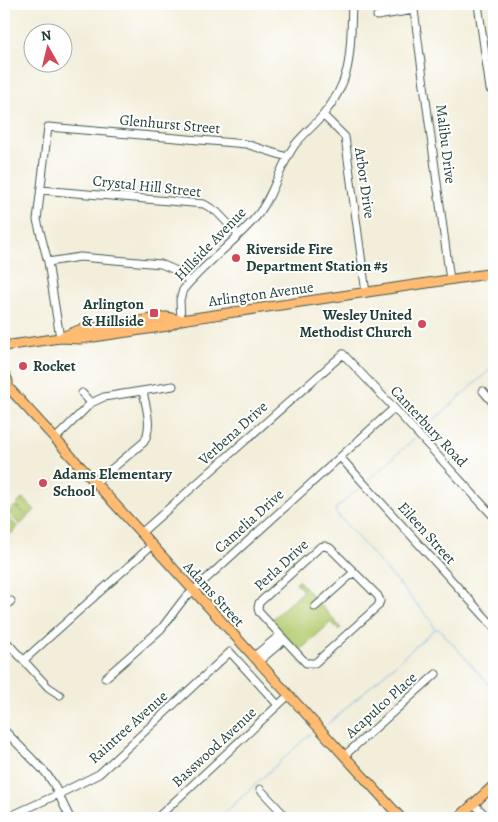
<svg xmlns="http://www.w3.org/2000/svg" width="498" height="822" font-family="Alegreya,serif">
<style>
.green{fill:#b6cd72;stroke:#6a8553}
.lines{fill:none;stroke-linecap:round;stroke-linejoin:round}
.stream{stroke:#72b2e6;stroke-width:1}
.minor-casing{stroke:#3f584d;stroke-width:9}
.major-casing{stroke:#3f584d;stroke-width:11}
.minor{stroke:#fff;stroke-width:7}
.major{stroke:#ffbb71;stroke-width:9}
.poi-dot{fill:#d1495b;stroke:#fff;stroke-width:2}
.labels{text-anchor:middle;stroke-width:4;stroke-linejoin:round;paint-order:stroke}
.street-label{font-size:15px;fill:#1f3d34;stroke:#fff}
.poi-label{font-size:15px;font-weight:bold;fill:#1f3d34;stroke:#fff;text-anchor:start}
</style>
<rect width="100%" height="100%" fill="#fff"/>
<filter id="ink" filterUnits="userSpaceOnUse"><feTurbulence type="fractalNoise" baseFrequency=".02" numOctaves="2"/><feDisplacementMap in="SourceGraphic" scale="10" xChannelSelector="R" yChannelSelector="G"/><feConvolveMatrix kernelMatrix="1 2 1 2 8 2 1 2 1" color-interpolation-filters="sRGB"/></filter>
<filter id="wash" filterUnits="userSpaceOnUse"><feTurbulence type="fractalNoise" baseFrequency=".0096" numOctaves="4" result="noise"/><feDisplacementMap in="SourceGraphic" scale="20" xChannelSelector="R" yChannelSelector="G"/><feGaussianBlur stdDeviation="1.12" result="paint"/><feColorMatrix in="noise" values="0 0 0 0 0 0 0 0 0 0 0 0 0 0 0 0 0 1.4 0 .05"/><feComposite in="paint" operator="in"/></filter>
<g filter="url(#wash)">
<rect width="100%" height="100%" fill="#f3eeda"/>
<path class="green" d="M23,498L35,510L28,517L16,505Z
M15,506L27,518L20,525L8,513Z
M6,515L18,527L11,534L4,526V517Z
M299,581L341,628L339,630L331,622L299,651L271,620L303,591L296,583Z"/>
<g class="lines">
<path class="stream" d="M423,430L494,366
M367,481L415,438
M359,488L335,509L336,513L431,620L434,628
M328,724L435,629H439L442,632L494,690
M219,818L310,734"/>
</g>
</g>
<g filter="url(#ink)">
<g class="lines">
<g class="minor-casing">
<path id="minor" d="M478,4L490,89H494
M377,16L414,10L450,280
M323,115L345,137L366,293
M4,139V141
M41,190L204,204L217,212L239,235
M48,262L80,257L161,264L177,271L189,282
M181,320L180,300L183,290C205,263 234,243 256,217C273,197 279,168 294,146C302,135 314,126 323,115C354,78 350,49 352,4
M60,338L48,262L37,220L48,127L246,144L287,157
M483,391L494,404
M82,393L91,403
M55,439L91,403L104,397L173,386
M340,457L494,627
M95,483L144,442C153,426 146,408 143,391
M141,533L343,354L394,408L494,517
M325,546L330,548L378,596L380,601L378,606L315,663H306L259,612L258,608L259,603L320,547Z
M315,607L354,572
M4,608L11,601
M4,639L48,687L60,695
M253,657L280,635
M24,660L152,545
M258,662L284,640
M105,678L161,629L183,600L394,408
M4,730L45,772L53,783L70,818
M344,756L436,674
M260,789L287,818
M474,804L488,818
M6,818L59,794L99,774L230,652L278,705
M157,818L289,695"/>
</g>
<g class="major-casing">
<path id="major" d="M62,337L79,330L166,317L181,320
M4,346L60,338L80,339L168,326L181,320L494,273
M4,373L8,381V387
M4,385L8,387L401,818
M458,818L494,785"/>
</g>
<use href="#minor" class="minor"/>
<use href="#major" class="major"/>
</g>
</g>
<g class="poi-dot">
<circle cx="236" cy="258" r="5"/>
<rect x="149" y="308" width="10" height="10" rx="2.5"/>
<circle cx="422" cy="324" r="5"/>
<circle cx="23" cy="366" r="5"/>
<circle cx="43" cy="483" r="5"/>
</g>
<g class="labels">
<g class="street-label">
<text transform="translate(170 124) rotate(5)" y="5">Glenhurst Street</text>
<text transform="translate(446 144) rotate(83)" y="5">Malibu Drive</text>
<text transform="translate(365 183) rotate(82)" y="5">Arbor Drive</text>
<text transform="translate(147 186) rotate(6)" y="5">Crystal Hill Street</text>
<text transform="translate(210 244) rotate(-46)" y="5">Hillside Avenue</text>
<text transform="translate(261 294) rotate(-8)" y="5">Arlington Avenue</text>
<text transform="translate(429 426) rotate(47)" y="5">Canterbury Road</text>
<text transform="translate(233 433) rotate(-42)" y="5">Verbena Drive</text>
<text transform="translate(249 521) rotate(-42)" y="5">Camelia Drive</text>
<text transform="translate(427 533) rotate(48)" y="5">Eileen Street</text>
<text transform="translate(281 565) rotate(-43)" y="5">Perla Drive</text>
<text transform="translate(214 594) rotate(48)" y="5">Adams Street</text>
<text transform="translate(381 705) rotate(-42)" y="5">Acapulco Place</text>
<text transform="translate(128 727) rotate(-42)" y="5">Raintree Avenue</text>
<text transform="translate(214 747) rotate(-43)" y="5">Basswood Avenue</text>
</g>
<g class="poi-label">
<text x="246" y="254">Riverside Fire<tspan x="246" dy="17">Department Station #5</tspan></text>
<text x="144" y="309" text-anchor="end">Arlington<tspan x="144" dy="17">&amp; Hillside</tspan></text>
<text x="412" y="320" text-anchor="end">Wesley United<tspan x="412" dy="17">Methodist Church</tspan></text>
<text x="33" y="371">Rocket</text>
<text x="53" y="479">Adams Elementary<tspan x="53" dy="17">School</tspan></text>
</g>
</g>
<rect width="498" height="822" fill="none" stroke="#fff" stroke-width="20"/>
<g transform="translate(48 48) rotate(352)"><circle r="24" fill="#ffffff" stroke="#a5b1ae"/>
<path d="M0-4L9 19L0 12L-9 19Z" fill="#d1495b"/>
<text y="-8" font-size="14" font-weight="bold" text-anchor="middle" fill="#1f3d34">N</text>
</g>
</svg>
